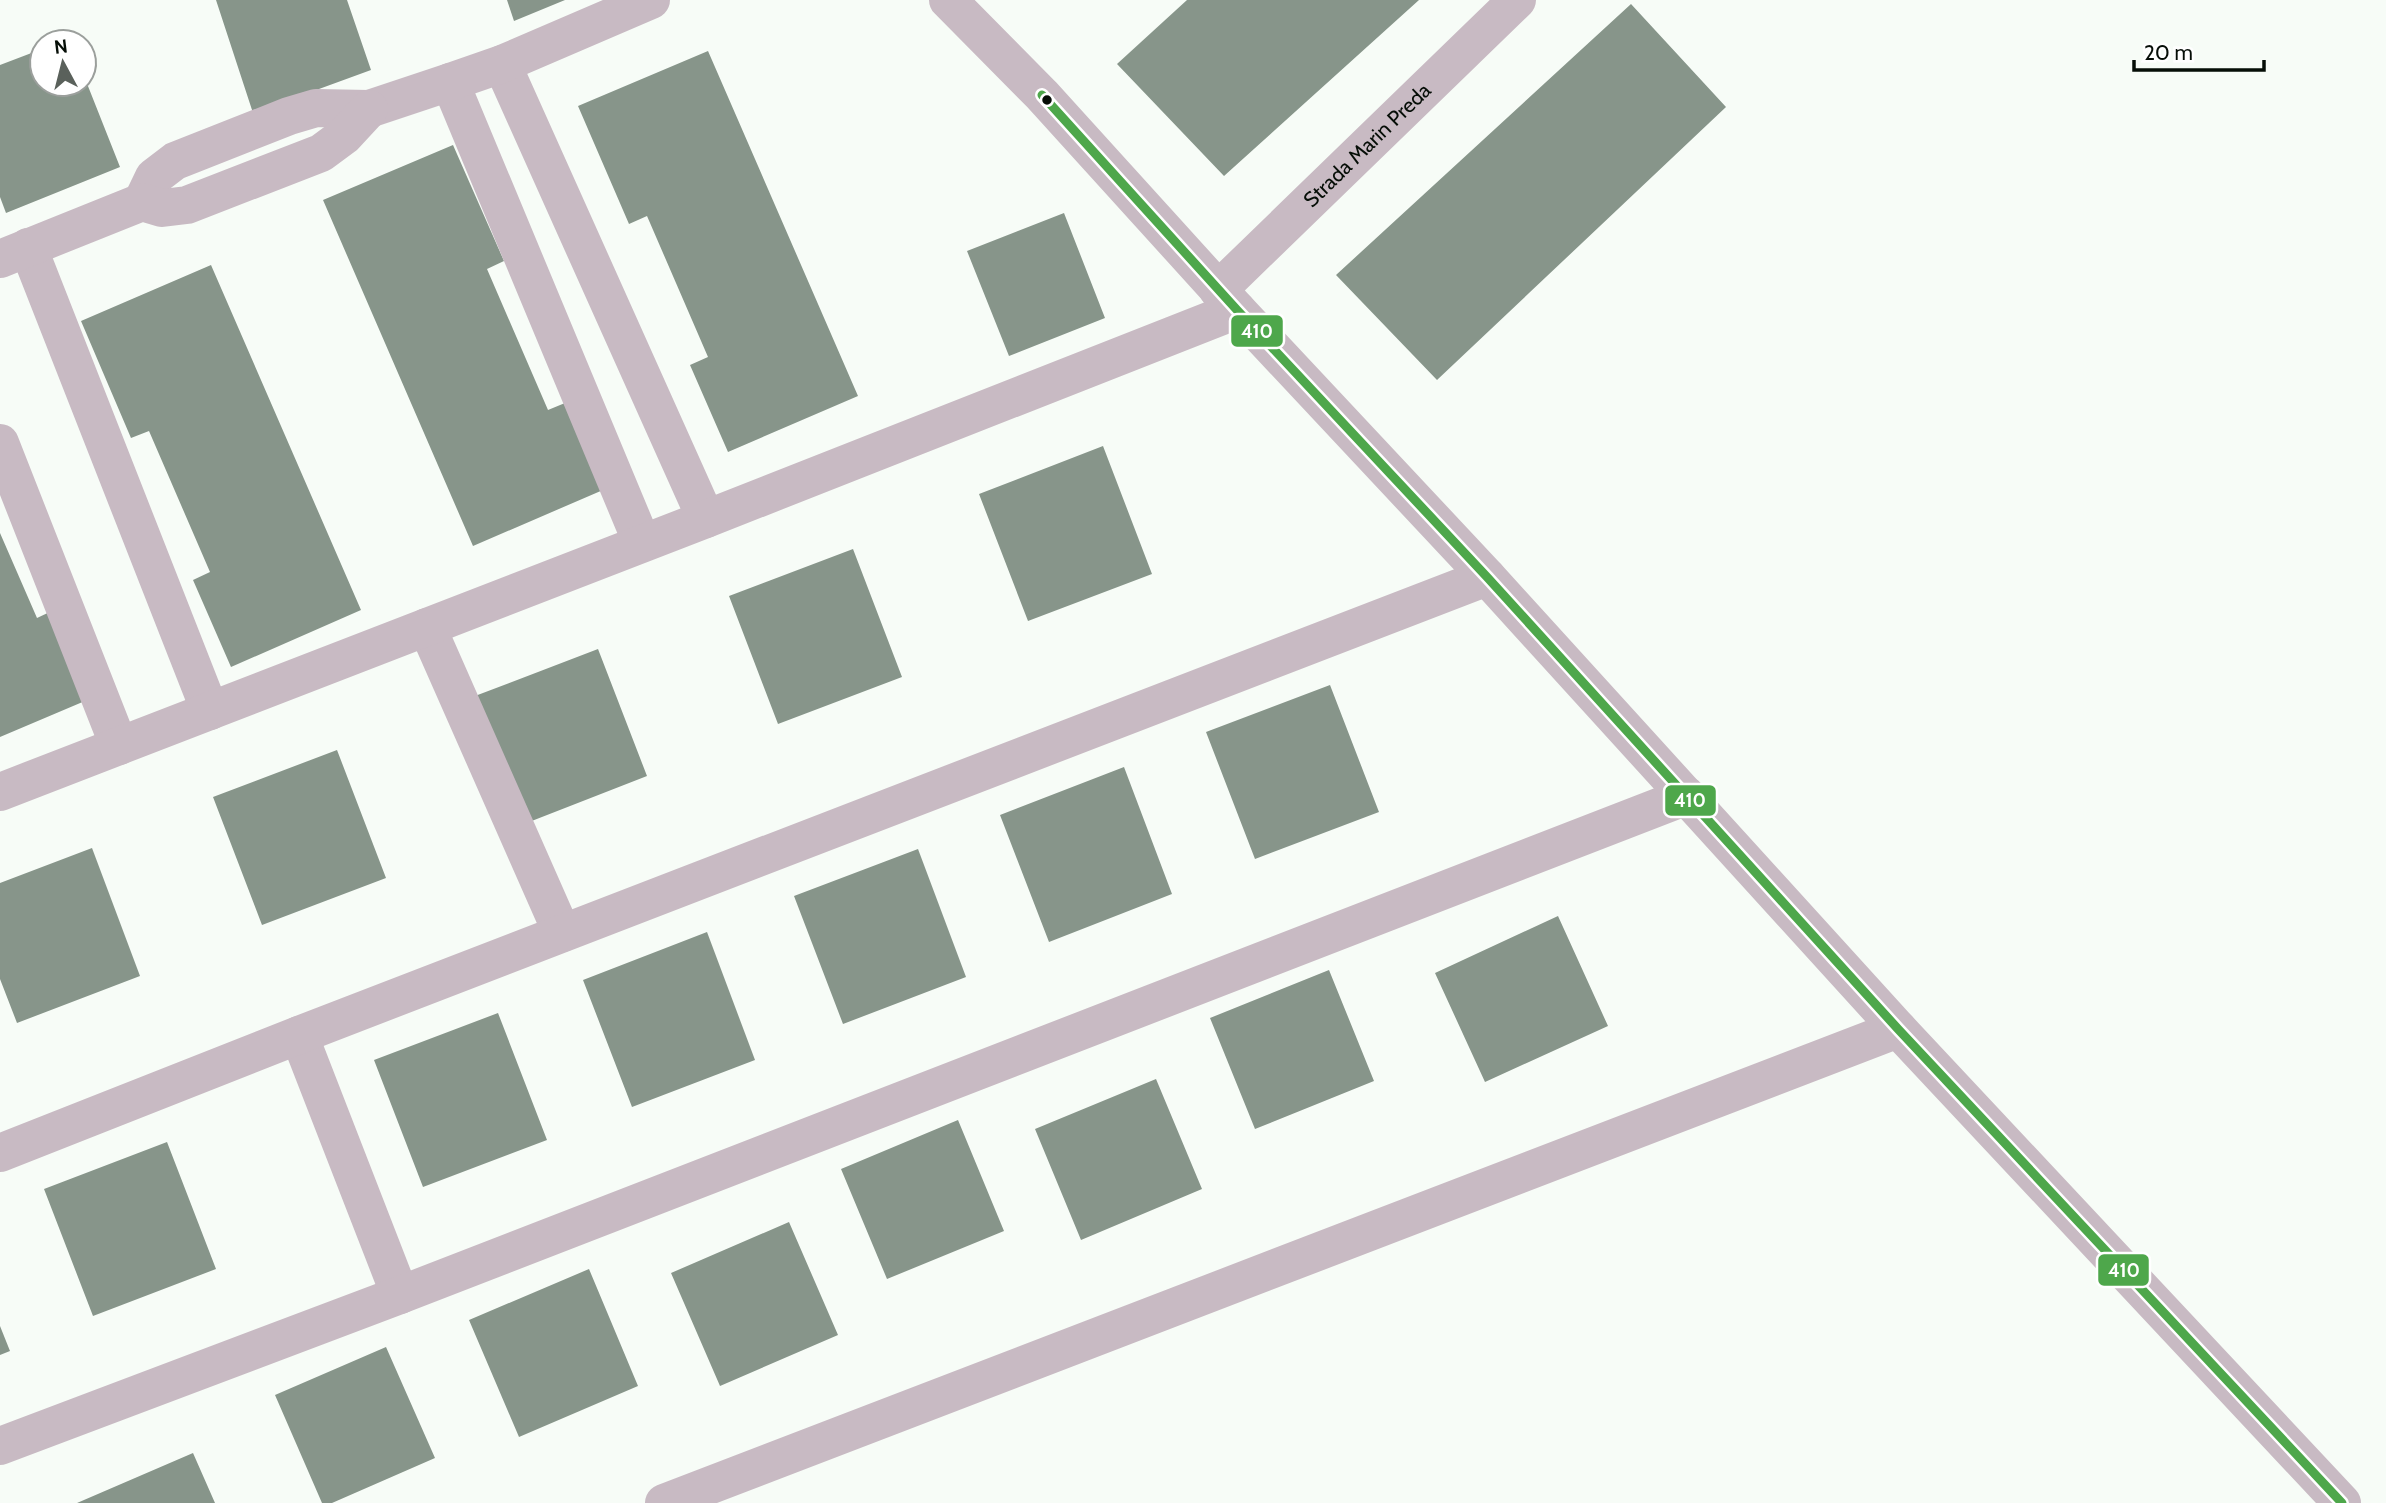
<svg xmlns="http://www.w3.org/2000/svg" width="2386" height="1503" font-family="Cabin,sans-serif">
<style>
.building{fill:#87958a}
.lines{fill:none;stroke-linecap:round;stroke-linejoin:round}
.minor{stroke:#c8bac3;stroke-width:38}
.bus-1-casing{stroke:#fff;stroke-width:14}
.bus-1{stroke:#4ea74b;stroke-width:9}
.bus-dot{fill:#060e07;stroke:#fff;stroke-width:2.5}
.labels{text-anchor:middle;stroke-width:7;stroke-linejoin:round;paint-order:stroke}
.street-label{font-size:21px;fill:#060e07;stroke:#fff}
.line-badge{stroke:#fff;stroke-width:2.5}
.badge-label{font-size:19px;text-anchor:middle;font-weight:bold;fill:#fff}
</style>
<rect width="100%" height="100%" fill="#f7fcf7"/>
<path class="building" d="M216,0H347L371,70L253,113Z
M507,0H565L514,21Z
M1187,0H1419L1224,176L1117,64Z
M1631,4L1726,107L1437,380L1336,275Z
M42,49V84H84V76L120,167L6,213L0,197V65Z
M708,51L858,396L728,452L690,365L708,357L647,216L629,224L578,106Z
M453,145L504,261L487,269L548,410L565,403L603,490L473,546L323,200Z
M1064,213L1105,318L1009,356L967,251Z
M211,265L361,610L231,667L193,580L210,572L149,431L131,438L81,321Z
M1103,446L1152,574L1028,621L979,494Z
M0,533L37,618L54,610L92,698L0,737Z
M853,549L902,677L778,724L729,596Z
M598,649L647,776L524,824L475,696Z
M1330,685L1379,812L1255,859L1206,732Z
M337,750L386,878L262,925L213,797Z
M1124,767L1172,894L1049,942L1000,815Z
M92,848L140,976L17,1023L0,979V883Z
M918,849L966,977L843,1024L794,896Z
M1558,916L1608,1026L1485,1082L1435,973Z
M707,932L755,1060L632,1107L583,980Z
M1329,970L1374,1081L1255,1129L1210,1018Z
M498,1013L547,1140L423,1187L374,1060Z
M1156,1079L1202,1189L1081,1240L1035,1129Z
M958,1120L1004,1231L887,1279L841,1169Z
M167,1142L216,1269L93,1316L44,1189Z
M789,1222L838,1335L720,1386L671,1273Z
M589,1269L638,1386L519,1437L469,1320Z
M0,1326L10,1351L0,1355Z
M386,1347L435,1458L332,1503H322L275,1395Z
M193,1453L215,1503H77Z"/>
<g class="lines">
<g class="minor">
<path d="M948,0L1042,95L1237,310L1487,577L1898,1029L2342,1503"/>
<path d="M502,64L706,519"/>
<path d="M450,82L642,543"/>
<path d="M142,202L154,177L175,161L289,116L316,108L369,109L450,82L502,64L651,0"/>
<path d="M28,247L210,711"/>
<path d="M0,259L142,202L162,208L187,205L321,153L344,136L369,109"/>
<path id="s1" d="M1218,290L1517,0"/>
<path d="M0,443L119,746"/>
<path d="M427,627L562,933"/>
<path d="M0,792L706,519L1237,310"/>
<path d="M299,1035L400,1295"/>
<path d="M0,1153L299,1035L1487,577"/>
<path d="M0,1446L400,1295L1687,796"/>
<path d="M664,1503L1898,1029"/>
</g>
<g class="bus-1-casing">
<path id="bus-1" d="M1042,95L1237,310L1487,577L1898,1029L2342,1503"/>
</g>
<use href="#bus-1" class="bus-1"/>
</g>
<circle class="bus-dot" cx="1047" cy="100" r="6"/>
<g class="labels">
<g class="street-label">
<text dy="7" stroke="none"><textPath href="#s1" startOffset="208">Strada Marin Preda</textPath></text>
</g>
</g>
<g class="line-badge">
<rect x="1230" y="314" width="54" height="34" rx="7" fill="#4ea74b"/>
<rect x="1664" y="784" width="53" height="33" rx="7" fill="#4ea74b"/>
<rect x="2097" y="1253" width="53" height="34" rx="7" fill="#4ea74b"/>
</g>
<g class="badge-label">
<text x="1257" y="338">410</text>
<text x="1690" y="807">410</text>
<text x="2124" y="1277">410</text>
</g>
<g transform="translate(63 63) rotate(353)"><circle r="33" fill="#ffffff" stroke="#9b9f9c" stroke-width="2"/>
<path d="M0-5L12 26L0 18L-12 26Z" fill="#5a615b"/>
<text y="-10" font-size="19" font-weight="bold" text-anchor="middle" fill="#060e07">N</text>
</g>
<path d="M2134 60v10h130v-10" fill="none" stroke="#060e07" stroke-width="3.5"/>
<text x="2144" y="60" font-size="21" fill="#060e07" stroke="#ffffff" stroke-width="5" paint-order="stroke">20 m</text>
</svg>
